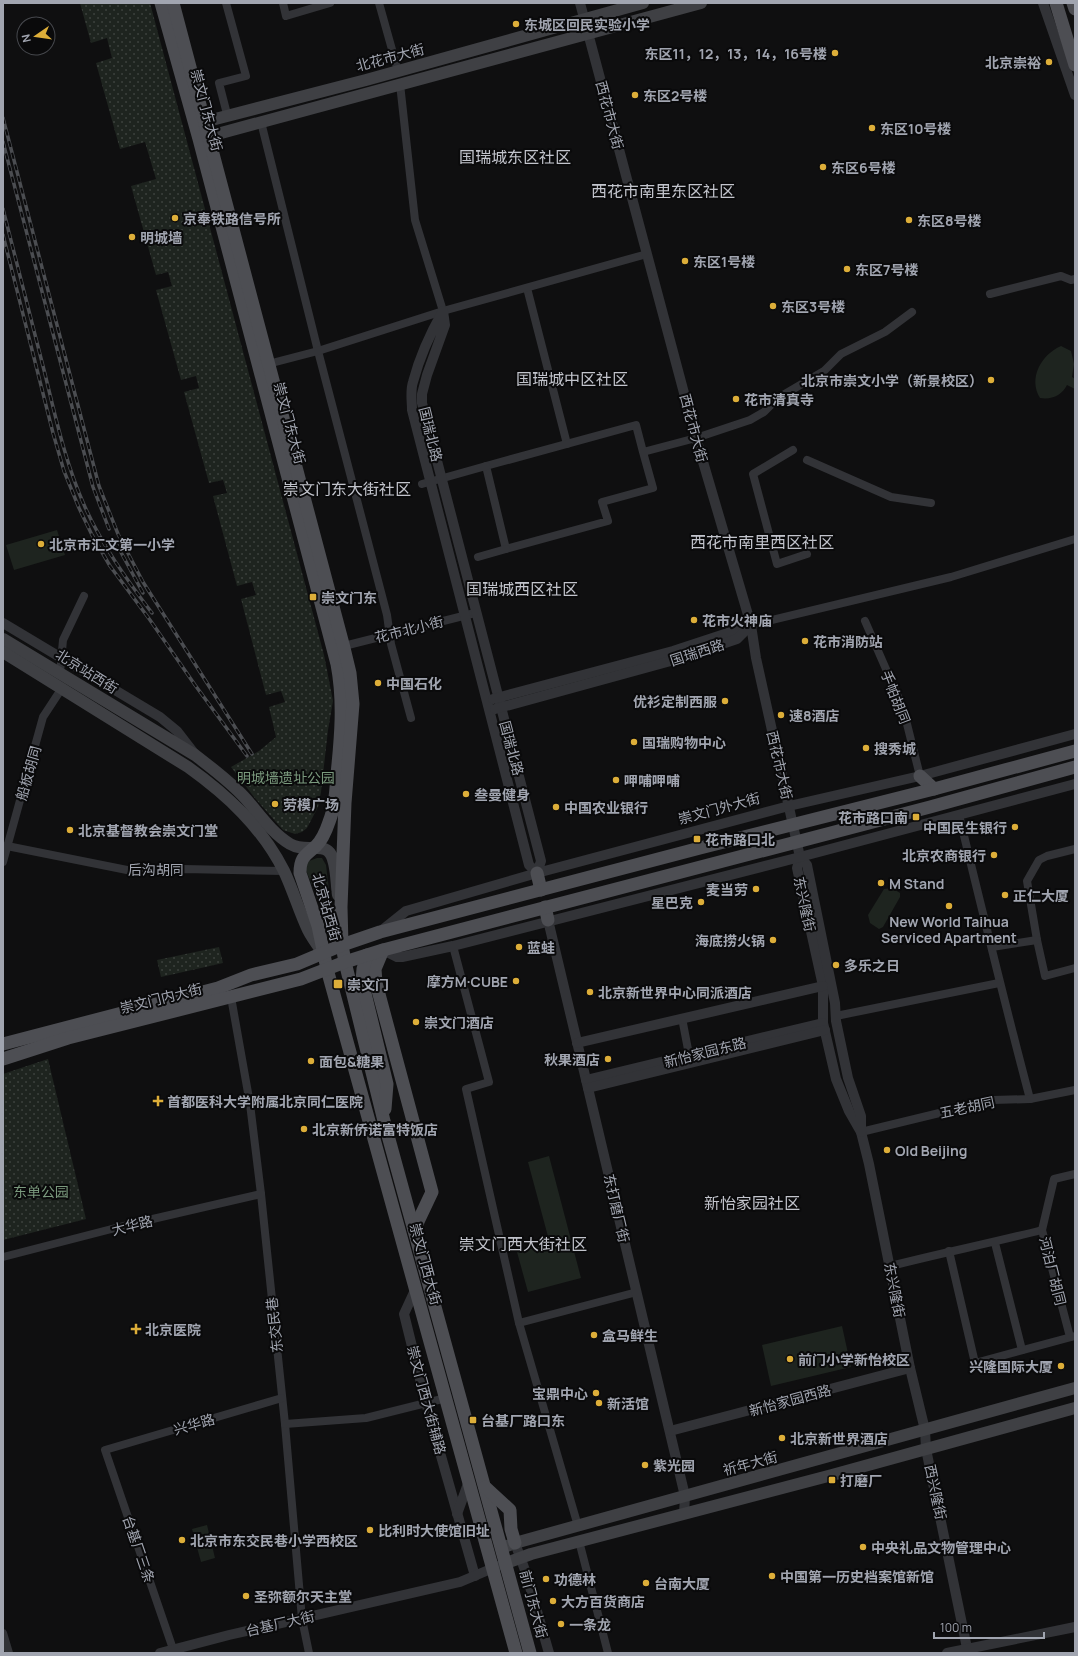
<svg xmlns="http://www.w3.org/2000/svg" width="1078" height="1656" font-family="Manrope,'Noto Sans SC',sans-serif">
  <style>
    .grass { fill: #1e241f }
    .park { fill: url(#park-dots) }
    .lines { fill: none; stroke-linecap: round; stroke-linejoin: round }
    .minor { stroke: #323337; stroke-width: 8 }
    .tertiary { stroke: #323337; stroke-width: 10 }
    .secondary { stroke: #3f4044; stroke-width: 12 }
    .primary { stroke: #4d4e53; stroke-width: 13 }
    .rail-casing { stroke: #4b4d51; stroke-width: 3.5 }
    .rail { stroke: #0a0a0b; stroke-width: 2; stroke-dasharray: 6; stroke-linecap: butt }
    .poi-dot { fill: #ddae39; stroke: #0a0a0b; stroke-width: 1.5 }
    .labels { text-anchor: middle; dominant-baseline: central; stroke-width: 4; stroke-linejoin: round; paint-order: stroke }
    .poi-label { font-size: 14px; font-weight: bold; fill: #a1a5b0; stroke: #0a0a0b; text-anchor: start }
    .street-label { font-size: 14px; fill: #a1a5b0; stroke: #0a0a0b }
    .park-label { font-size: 14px; fill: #7a997d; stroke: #0a0a0b }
    .quarter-label { font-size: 16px; fill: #c2c4cc; stroke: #0a0a0b }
  </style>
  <defs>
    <pattern id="park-dots" width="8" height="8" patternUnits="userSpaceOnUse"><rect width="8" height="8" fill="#1e241f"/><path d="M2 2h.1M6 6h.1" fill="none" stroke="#3c413d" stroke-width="1.8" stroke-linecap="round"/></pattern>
  </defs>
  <rect width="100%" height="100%" fill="#0f0f10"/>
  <g class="grass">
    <path d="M1061,346L1071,351L1074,364L1072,377L1075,379V389L1067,385C1062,395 1052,400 1040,398C1028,378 1041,355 1061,346Z"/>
    <polygon points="57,530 65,555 14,570 6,545"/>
    <polygon points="317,858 322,858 326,865 331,906 329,909 322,911 306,870 306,864 309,861"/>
    <polygon points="892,888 900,893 900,897 883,927 879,929 870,923 868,915 884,889"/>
    <polygon points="549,1156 581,1278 528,1292 517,1252 550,1244 528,1162"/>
    <polygon points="842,1326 851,1367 771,1386 762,1345"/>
    <polygon points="207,1525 215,1558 201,1562 192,1529"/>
  </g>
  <g class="park">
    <polygon points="80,3 150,3 324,655 333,701 328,730 321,792 318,807 307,828 302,832 295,834 283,830 254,797 231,767 259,751 276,737 269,707 285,702 281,691 266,695 241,599 256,595 252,582 237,586 213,496 227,493 223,480 209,483 184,392 199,388 196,376 181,380 156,290 172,286 168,272 156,275 131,186 156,179 145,142 120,149 96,63 112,58 107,38 91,43"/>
    <polygon points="219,947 223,963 161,977 157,960"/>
    <polygon points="48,1059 86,1219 3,1240 3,1074"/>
  </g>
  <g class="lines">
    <g class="minor">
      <polyline points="226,3 246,76 219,83 227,114"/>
      <polyline points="283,3 286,16 330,3"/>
      <polyline points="379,3 398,71"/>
      <polyline points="400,84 415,220 443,311"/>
      <polyline points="261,122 318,351 387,615 391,644 411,718"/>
      <polyline points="527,288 567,444"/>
      <polyline points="990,294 1061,276 1071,280 1075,279"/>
      <polyline points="268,364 318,351 443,311 647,254"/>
      <polyline points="793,450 753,474 777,564 807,554"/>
      <polyline points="643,452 636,425 486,466 506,549 608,521 602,502 653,488 643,452 696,438 750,420 764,412 778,398 824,371 841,354 885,332 912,312"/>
      <polyline points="807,460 891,497 931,503"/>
      <polyline points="422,484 486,466"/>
      <polyline points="478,557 506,549"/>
      <polyline points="865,621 903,708 920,776"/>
      <polyline points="751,625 951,577 1075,539"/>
      <polyline points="344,646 475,613"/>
      <polyline points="60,673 63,640 84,596"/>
      <path d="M959,815C982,910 1005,1005 1030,1099"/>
      <polyline points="3,847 7,846 132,871 184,869 284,871"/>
      <polyline points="1075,849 1047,856 1039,860 1027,881 1037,940 1045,976 1075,968"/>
      <polyline points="3,862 43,717 62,688"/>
      <polyline points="453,946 489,1082 466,1089 519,1323 578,1526"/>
      <polyline points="992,947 1037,940"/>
      <polyline points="231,997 250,1104 261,1194 285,1424 302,1619 309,1653"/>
      <polyline points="836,1016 999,983"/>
      <polyline points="682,1018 690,1060"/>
      <polyline points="861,1132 993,1100 1030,1099 1075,1090"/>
      <polyline points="995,1243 1022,1350"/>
      <polyline points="949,1251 975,1363 1075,1336"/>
      <polyline points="3,1257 131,1224 261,1194"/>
      <path d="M891,1266C941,1253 992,1243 1042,1230"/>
      <polyline points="519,1323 637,1292"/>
      <polyline points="1070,1337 1042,1230 1054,1179 1075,1174"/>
      <polyline points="285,1424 366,1418 446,1398"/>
      <polyline points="579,1541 608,1653"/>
      <polyline points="3,1633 9,1653"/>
      <polyline points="173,1649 105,1450 282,1398"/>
    </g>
    <g class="tertiary">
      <polyline points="580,3 696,438 751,625 756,658 800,857 797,868 823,986 823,1023 836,1079 849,1111 861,1132 869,1164 910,1368 925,1430 926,1449 968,1653"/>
      <polyline points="1043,3 1075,95"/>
      <path d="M443,311L445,325L427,375L422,394V403L541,861L537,873L529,865L412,410C412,401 410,391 413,382C419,359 431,332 443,311Z"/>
      <polyline points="3,623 160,717 177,731 194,753"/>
      <polyline points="493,699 673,651 749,626"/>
      <polyline points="495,709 678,659 737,639 751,625"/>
      <polyline points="800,857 807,865 835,1003 836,1021 848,1078 861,1116 861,1132"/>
      <polyline points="548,920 685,1496 684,1514"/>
      <polyline points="381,931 406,911 537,873 789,806 920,776 1075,734"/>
      <polyline points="383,950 397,957 402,957 453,946 800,857 1075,784"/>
      <polyline points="577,1043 823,986"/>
      <polyline points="586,1080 823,1023"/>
      <polyline points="588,1088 825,1030"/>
      <polyline points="416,1288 404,1314 426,1403 475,1576"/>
      <polyline points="670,1431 910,1368"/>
      <polyline points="457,1514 469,1481"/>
      <polyline points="515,1543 526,1573 549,1653"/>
      <polyline points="160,1653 229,1635 460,1582 498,1566"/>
      <polyline points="947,1653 1075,1627"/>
    </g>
    <g class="secondary">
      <polyline points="196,124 366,80 643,3"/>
      <polyline points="199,139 701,3"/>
      <path d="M3,639L195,755C213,769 231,782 246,799C260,815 272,833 290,844C303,852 320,844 328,851C337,858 336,884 338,895"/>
      <path d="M3,652L188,767C227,795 262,827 284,871C293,890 299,911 308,930C312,938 318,946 323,953"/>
      <polyline points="502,1548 515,1543 1075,1388"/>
      <polyline points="506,1563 531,1554 832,1475 1075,1408"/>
    </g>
    <g class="primary">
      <path d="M161,3L199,139L337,664C344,701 341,736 337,774C336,790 335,807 329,822C326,831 322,840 316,846C305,856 300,857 300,873L318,926L327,969L516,1653"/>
      <polyline points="173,3 344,648 350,673 353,704 345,803 341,907 342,945 345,962 384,1121 530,1653"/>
      <polyline points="1056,3 1075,65"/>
      <polyline points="1073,3 1075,9"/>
      <polyline points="920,776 934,789"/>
      <polyline points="537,873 541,890"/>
      <polyline points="545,907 548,920"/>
      <polyline points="383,950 375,969 376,983 432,1192 414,1230"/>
      <polyline points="367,955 363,969 362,981 387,1084 385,1109"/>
      <polyline points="3,1044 218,988 251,975 297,964 342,945 380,932 700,848 934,789 1075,751"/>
      <polyline points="3,1059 68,1038 301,979 345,962 383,950 930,807 1075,767"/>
      <polyline points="485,1487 510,1510 511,1529 515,1543"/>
    </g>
    <defs>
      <g id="rail">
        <polyline points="3,118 99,486 118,534 143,582 252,754"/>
        <polyline points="3,142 93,487 109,529"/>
        <path d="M3,209C17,264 31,319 45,374C56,419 66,465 85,507C102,545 127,580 152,613"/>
        <polyline points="3,235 53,433 64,471 79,508 92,535 110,566 150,620 195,685 247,756"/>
        <polyline points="117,545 143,593"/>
      </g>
    </defs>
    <use href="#rail" class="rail-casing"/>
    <use href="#rail" class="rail"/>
  </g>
  <g class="poi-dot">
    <circle cx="516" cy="24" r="4"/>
    <circle cx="835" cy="53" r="4"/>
    <circle cx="1049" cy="62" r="4"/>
    <circle cx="635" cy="95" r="4"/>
    <circle cx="872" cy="128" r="4"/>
    <circle cx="823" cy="167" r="4"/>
    <circle cx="175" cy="218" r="4"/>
    <circle cx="909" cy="220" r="4"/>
    <circle cx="132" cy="237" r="4"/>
    <circle cx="685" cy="261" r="4"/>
    <circle cx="847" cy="269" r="4"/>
    <circle cx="773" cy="306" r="4"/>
    <circle cx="991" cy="380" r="4"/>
    <circle cx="736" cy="399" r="4"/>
    <circle cx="41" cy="544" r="4"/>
    <rect x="309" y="593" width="8" height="8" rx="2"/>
    <circle cx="694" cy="620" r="4"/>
    <circle cx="805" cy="641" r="4"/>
    <circle cx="378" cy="683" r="4"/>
    <circle cx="725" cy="701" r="4"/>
    <circle cx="781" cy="715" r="4"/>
    <circle cx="634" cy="742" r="4"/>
    <circle cx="866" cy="748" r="4"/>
    <circle cx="616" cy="780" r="4"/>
    <circle cx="466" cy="794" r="4"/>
    <circle cx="275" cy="804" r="4"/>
    <circle cx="556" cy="807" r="4"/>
    <rect x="912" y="813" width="8" height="8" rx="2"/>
    <circle cx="1015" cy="827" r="4"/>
    <circle cx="70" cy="830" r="4"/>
    <rect x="693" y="835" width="8" height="8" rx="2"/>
    <circle cx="994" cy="855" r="4"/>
    <circle cx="881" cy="883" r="4"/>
    <circle cx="756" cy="889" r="4"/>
    <circle cx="1005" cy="895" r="4"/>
    <circle cx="701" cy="902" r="4"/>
    <circle cx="949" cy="906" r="4"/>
    <circle cx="773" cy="940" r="4"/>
    <circle cx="519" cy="947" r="4"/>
    <circle cx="836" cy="965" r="4"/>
    <circle cx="516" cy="981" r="4"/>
    <rect x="333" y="979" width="10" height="10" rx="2"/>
    <circle cx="590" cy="992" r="4"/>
    <circle cx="416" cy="1022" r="4"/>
    <circle cx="608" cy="1059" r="4"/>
    <circle cx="311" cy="1061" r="4"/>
    <path d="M156 1095h4v4h4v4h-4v4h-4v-4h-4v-4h4z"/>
    <circle cx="304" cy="1129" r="4"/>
    <circle cx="887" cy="1150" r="4"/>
    <path d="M134 1323h4v4h4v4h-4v4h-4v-4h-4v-4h4z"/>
    <circle cx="594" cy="1335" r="4"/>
    <circle cx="790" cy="1359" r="4"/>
    <circle cx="1061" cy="1366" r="4"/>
    <circle cx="596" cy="1393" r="4"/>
    <circle cx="599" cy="1403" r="4"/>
    <rect x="469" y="1416" width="8" height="8" rx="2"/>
    <circle cx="782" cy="1438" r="4"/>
    <circle cx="645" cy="1465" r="4"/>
    <rect x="828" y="1476" width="8" height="8" rx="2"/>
    <circle cx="370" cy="1530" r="4"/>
    <circle cx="182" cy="1540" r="4"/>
    <circle cx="863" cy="1547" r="4"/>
    <circle cx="772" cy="1576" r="4"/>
    <circle cx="546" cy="1579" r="4"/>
    <circle cx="646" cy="1583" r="4"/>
    <circle cx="246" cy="1596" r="4"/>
    <circle cx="553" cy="1601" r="4"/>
    <circle cx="561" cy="1624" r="4"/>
  </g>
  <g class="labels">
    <g class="poi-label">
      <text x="524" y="24">东城区回民实验小学</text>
      <text x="827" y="53" text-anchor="end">东区11，12，13，14，16号楼</text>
      <text x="1041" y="62" text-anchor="end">北京崇裕</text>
      <text x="643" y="95">东区2号楼</text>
      <text x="880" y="128">东区10号楼</text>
      <text x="831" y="167">东区6号楼</text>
      <text x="183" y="218">京奉铁路信号所</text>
      <text x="917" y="220">东区8号楼</text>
      <text x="140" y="237">明城墙</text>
      <text x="693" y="261">东区1号楼</text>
      <text x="855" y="269">东区7号楼</text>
      <text x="781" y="306">东区3号楼</text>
      <text x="983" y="380" text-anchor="end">北京市崇文小学（新景校区）</text>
      <text x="744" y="399">花市清真寺</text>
      <text x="49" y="544">北京市汇文第一小学</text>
      <text x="321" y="597">崇文门东</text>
      <text x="702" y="620">花市火神庙</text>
      <text x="813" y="641">花市消防站</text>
      <text x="386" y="683">中国石化</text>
      <text x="717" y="701" text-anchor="end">优衫定制西服</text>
      <text x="789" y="715">速8酒店</text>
      <text x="642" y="742">国瑞购物中心</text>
      <text x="874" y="748">搜秀城</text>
      <text x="624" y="780">呷哺呷哺</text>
      <text x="474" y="794">叁曼健身</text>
      <text x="283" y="804">劳模广场</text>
      <text x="564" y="807">中国农业银行</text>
      <text x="908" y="817" text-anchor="end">花市路口南</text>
      <text x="1007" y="827" text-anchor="end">中国民生银行</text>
      <text x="78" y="830">北京基督教会崇文门堂</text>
      <text x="705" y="839">花市路口北</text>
      <text x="986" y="855" text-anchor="end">北京农商银行</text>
      <text x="889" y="883">M Stand</text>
      <text x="748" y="889" text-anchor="end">麦当劳</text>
      <text x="1013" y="895">正仁大厦</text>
      <text x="693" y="902" text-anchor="end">星巴克</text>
      <text x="949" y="921" text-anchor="middle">New World Taihua<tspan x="949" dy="16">Serviced Apartment</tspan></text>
      <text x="765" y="940" text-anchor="end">海底捞火锅</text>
      <text x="527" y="947">蓝蛙</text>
      <text x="844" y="965">多乐之日</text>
      <text x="508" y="981" text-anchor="end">摩方M·CUBE</text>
      <text x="347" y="984">崇文门</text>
      <text x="598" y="992">北京新世界中心同派酒店</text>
      <text x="424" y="1022">崇文门酒店</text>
      <text x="600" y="1059" text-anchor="end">秋果酒店</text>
      <text x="319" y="1061">面包&amp;糖果</text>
      <text x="167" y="1101">首都医科大学附属北京同仁医院</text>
      <text x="312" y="1129">北京新侨诺富特饭店</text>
      <text x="895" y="1150">Old Beijing</text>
      <text x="145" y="1329">北京医院</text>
      <text x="602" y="1335">盒马鲜生</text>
      <text x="798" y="1359">前门小学新怡校区</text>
      <text x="1053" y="1366" text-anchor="end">兴隆国际大厦</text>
      <text x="588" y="1393" text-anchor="end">宝鼎中心</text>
      <text x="607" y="1403">新活馆</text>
      <text x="481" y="1420">台基厂路口东</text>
      <text x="790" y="1438">北京新世界酒店</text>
      <text x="653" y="1465">紫光园</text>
      <text x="840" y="1480">打磨厂</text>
      <text x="378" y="1530">比利时大使馆旧址</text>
      <text x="190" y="1540">北京市东交民巷小学西校区</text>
      <text x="871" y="1547">中央礼品文物管理中心</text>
      <text x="780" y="1576">中国第一历史档案馆新馆</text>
      <text x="554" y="1579">功德林</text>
      <text x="654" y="1583">台南大厦</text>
      <text x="254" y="1596">圣弥额尔天主堂</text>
      <text x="561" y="1601">大方百货商店</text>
      <text x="569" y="1624">一条龙</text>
    </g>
    <g class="street-label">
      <text transform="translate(390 57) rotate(-15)">北花市大街</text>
      <text transform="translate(207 110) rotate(75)">崇文门东大街</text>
      <text transform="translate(610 115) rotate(75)">西花市大街</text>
      <text transform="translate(290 423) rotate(75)">崇文门东大街</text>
      <text transform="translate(694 428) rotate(75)">西花市大街</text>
      <text transform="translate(431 434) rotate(76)">国瑞北路</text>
      <text transform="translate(409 629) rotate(-14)">花市北小街</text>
      <text transform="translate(697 652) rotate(-18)">国瑞西路</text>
      <text transform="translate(87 671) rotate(32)">北京站西街</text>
      <text transform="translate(896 697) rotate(69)">手帕胡同</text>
      <text transform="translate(512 748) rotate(75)">国瑞北路</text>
      <text transform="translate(780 765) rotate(77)">西花市大街</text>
      <text transform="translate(28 773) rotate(-74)">船板胡同</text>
      <text transform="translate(719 808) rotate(-15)">崇文门外大街</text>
      <text x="156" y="869">后沟胡同</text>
      <text transform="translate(805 904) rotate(78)">东兴隆街</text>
      <text transform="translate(327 907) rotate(74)">北京站西街</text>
      <text transform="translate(161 998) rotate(-14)">崇文门内大街</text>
      <text transform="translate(705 1052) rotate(-14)">新怡家园东路</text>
      <text transform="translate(967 1107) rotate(-12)">五老胡同</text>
      <text transform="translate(617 1208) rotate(77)">东打磨厂街</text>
      <text transform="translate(132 1225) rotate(-14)">大华路</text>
      <text transform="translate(426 1264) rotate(75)">崇文门西大街</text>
      <text transform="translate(1053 1271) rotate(76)">河泊厂胡同</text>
      <text transform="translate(895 1290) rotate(79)">东兴隆街</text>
      <text transform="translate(274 1325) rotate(-96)">东交民巷</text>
      <text transform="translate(427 1400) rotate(75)">崇文门西大街辅路</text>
      <text transform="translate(790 1400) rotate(-15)">新怡家园西路</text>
      <text transform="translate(194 1424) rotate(-16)">兴华路</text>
      <text transform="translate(750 1463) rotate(-15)">祈年大街</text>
      <text transform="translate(936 1492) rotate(78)">西兴隆街</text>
      <text transform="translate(139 1549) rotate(71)">台基厂三条</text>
      <text transform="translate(534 1604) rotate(75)">前门东大街</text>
      <text transform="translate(280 1623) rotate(-13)">台基厂大街</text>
    </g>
    <g class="park-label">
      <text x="286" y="777">明城墙遗址公园</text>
      <text x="41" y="1191">东单公园</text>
    </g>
    <g class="quarter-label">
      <text x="515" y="157">国瑞城东区社区</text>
      <text x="663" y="191">西花市南里东区社区</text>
      <text x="572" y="379">国瑞城中区社区</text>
      <text x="347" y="489">崇文门东大街社区</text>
      <text x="762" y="542">西花市南里西区社区</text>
      <text x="522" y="589">国瑞城西区社区</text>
      <text x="752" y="1203">新怡家园社区</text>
      <text x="523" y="1244">崇文门西大街社区</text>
    </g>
  </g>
  <rect width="1078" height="1656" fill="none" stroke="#a1a5b0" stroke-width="8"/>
  <g transform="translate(36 36) rotate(257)"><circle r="19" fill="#0a0a0b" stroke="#46484d"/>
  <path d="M0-3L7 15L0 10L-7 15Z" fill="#ddae39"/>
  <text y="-6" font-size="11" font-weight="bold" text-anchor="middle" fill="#a1a5b0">N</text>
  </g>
  <path d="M934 1632v6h110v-6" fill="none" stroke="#a1a5b0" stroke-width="2"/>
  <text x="940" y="1632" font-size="12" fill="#a1a5b0" stroke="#0a0a0b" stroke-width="3" paint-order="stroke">100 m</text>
</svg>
